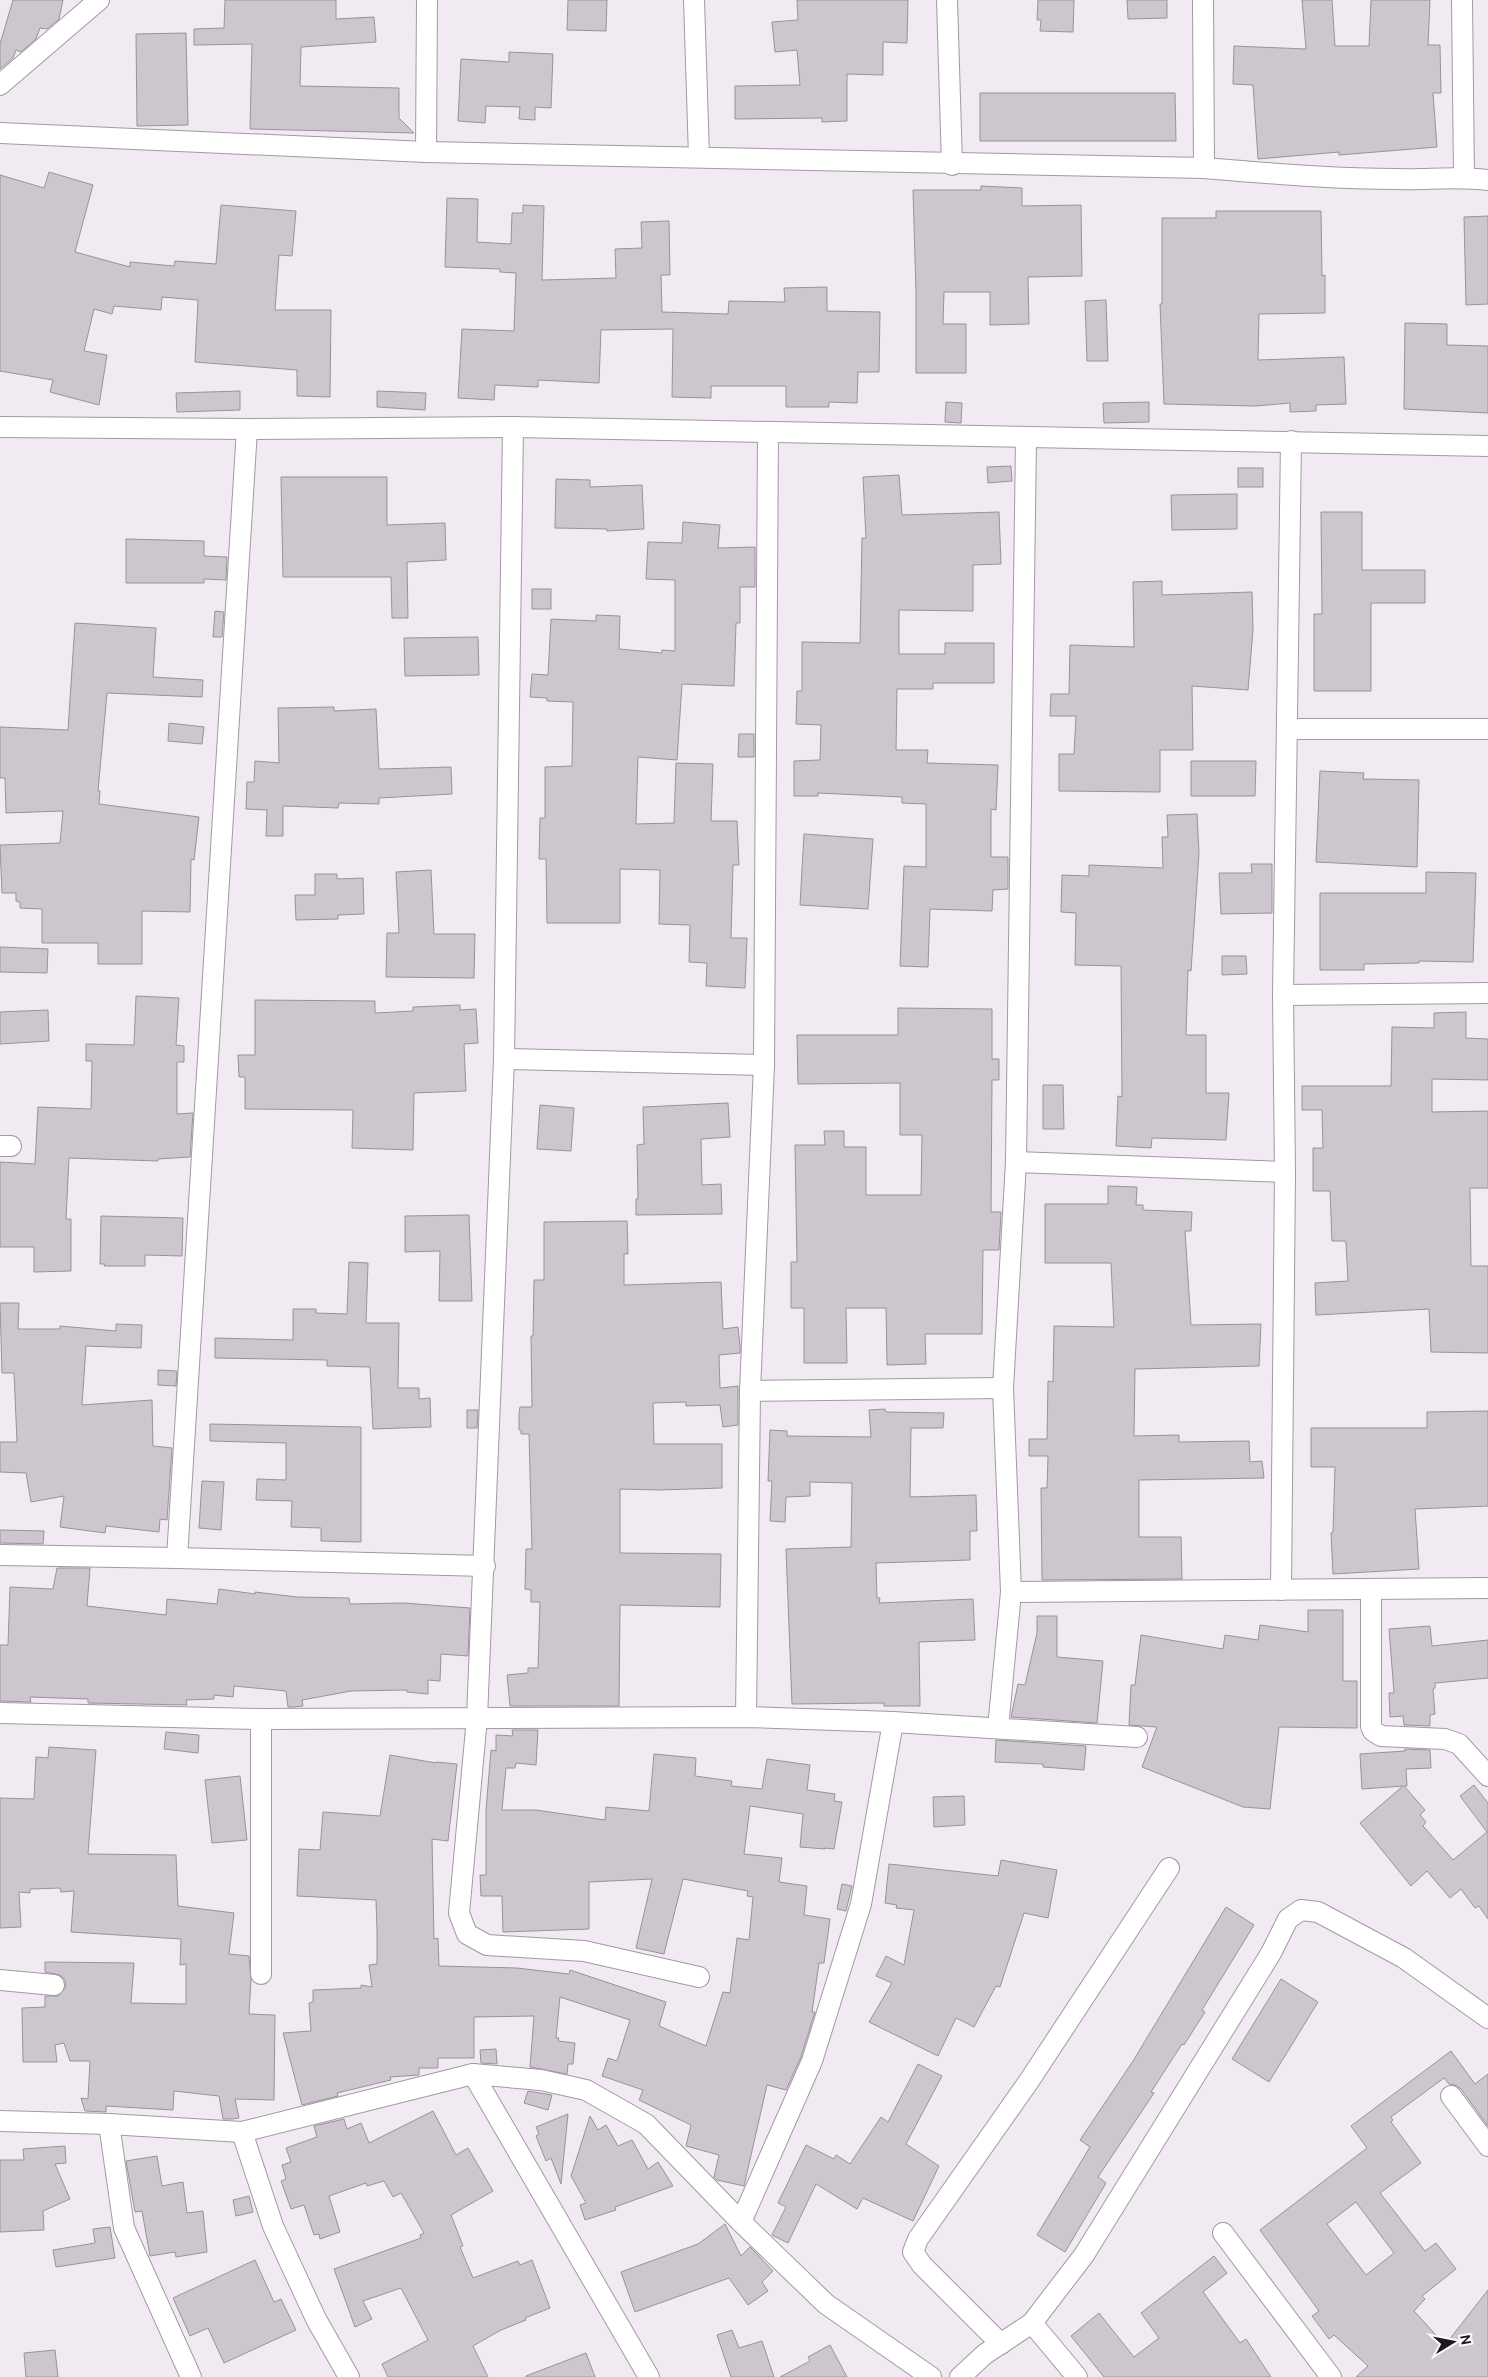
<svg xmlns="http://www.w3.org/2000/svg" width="1488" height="2377" font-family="Cabin,sans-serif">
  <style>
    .building { fill: #cec6cf; stroke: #99929a; fill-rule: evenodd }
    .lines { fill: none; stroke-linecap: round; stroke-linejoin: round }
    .minor-casing { stroke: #a19aa2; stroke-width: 22 }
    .minor { stroke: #fff; stroke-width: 20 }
  </style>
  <rect width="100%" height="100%" fill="#f2eaf3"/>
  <g class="building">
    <polygon points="13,0 63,0 59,19 47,29 40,28 36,39 21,52 16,50 13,58 0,69 0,44"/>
    <polygon points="225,0 336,0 336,19 374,17 376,42 301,47 300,86 399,88 399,118 414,133 250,129 252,44 194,45 194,29 224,28"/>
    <polygon points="568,0 607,0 606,31 567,30"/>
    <polygon points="797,0 908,0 907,43 883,42 883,75 847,74 847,121 822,122 822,118 735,119 735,86 800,85 797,50 775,52 772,22 798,20"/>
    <polygon points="1038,0 1074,0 1073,32 1040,31 1041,20 1037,20"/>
    <polygon points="1127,0 1167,0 1167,18 1128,19"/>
    <polygon points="1302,0 1332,0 1335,46 1369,46 1371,0 1430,0 1428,45 1440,45 1441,93 1433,93 1437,147 1339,155 1339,152 1258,159 1253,85 1233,84 1234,46 1306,49"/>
    <polygon points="186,33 188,125 137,126 136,34"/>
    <polygon points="509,52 553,54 551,108 535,107 535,120 519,119 520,107 486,106 485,123 458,121 461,59 509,62"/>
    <polygon points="980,93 1175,93 1176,141 980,141"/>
    <polygon points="49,172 93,185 75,252 130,267 130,262 174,266 175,261 216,264 221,205 296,211 292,256 279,255 275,310 331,310 330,397 297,396 297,370 195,362 198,300 162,297 161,310 114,306 112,314 94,309 84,351 107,355 99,405 50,392 53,380 0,371 0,175 44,188"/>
    <polygon points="981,186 1022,188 1022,206 1081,205 1082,276 1028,277 1029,324 990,325 990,292 944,292 943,324 966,324 966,373 916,373 916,292 913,190 981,190"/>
    <polygon points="447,198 478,199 477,242 511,244 512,213 523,213 523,205 544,206 542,280 616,278 615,249 642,248 641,222 669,221 670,275 661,275 662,312 728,314 729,301 785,302 784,288 827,287 827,311 880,312 879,372 858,372 857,403 829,402 829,407 786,407 786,386 711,386 711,398 672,397 673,329 601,330 599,383 538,380 538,387 495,385 494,400 458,398 462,329 514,331 516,273 500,272 500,269 445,267"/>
    <polygon points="1216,211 1321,211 1322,276 1325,275 1325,313 1259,314 1258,360 1344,357 1346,404 1316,405 1316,411 1290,412 1290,403 1256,406 1164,404 1160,304 1162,304 1162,218 1216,218"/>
    <polygon points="1488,216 1488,304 1466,305 1464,217"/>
    <polygon points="1106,300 1108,361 1087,361 1085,301"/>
    <polygon points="1405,323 1447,324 1447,345 1488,346 1488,413 1404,409"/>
    <polygon points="240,391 240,410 177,412 176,393"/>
    <polygon points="377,391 426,393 425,410 377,407"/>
    <polygon points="946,402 962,403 961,423 945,422"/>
    <polygon points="1149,402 1149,422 1104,423 1103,403"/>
    <polygon points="1011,466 1012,481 988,483 987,467"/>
    <rect x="1238" y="468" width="25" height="19"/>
    <polygon points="899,475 902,515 999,512 1001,564 973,565 973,611 899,610 899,654 945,654 945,643 994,643 994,683 933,683 933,689 897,689 896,750 928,750 927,763 998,765 996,810 991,809 991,857 1008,857 1008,889 993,890 992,911 930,909 928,967 900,966 904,866 926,867 926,804 902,803 902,797 818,793 818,796 794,796 794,761 820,760 821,725 796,724 797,691 802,691 802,642 860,643 862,538 866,538 863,477"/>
    <polygon points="281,477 387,477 387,525 445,523 446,560 407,562 408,618 392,618 391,577 283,577"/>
    <polygon points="556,479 590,480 590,487 642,485 644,529 607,531 607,529 555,528"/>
    <polygon points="1237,494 1237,529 1172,530 1171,495"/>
    <polygon points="1321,512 1362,512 1362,570 1425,570 1425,603 1371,603 1371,691 1314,691 1314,614 1322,614"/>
    <polygon points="683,522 720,525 718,548 755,547 755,587 740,587 740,623 736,623 734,686 682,684 677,760 638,757 636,824 674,823 676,763 713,764 711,821 737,821 739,865 733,865 731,938 747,938 745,988 706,986 707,963 689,962 690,925 659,924 660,870 620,869 620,923 547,923 546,859 539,859 540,818 545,818 545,767 572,766 573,702 547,701 547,698 530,697 532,674 548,675 551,619 596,621 596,615 620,616 619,649 662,653 662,650 675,651 675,580 646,579 648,542 682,543"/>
    <polygon points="126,539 204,541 204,556 227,557 226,580 204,579 204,583 126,583"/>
    <polygon points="1162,581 1162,595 1252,592 1253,630 1248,690 1192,686 1193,750 1160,750 1160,792 1059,791 1059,754 1074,754 1076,716 1050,716 1051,694 1069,694 1070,645 1134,647 1133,582"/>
    <rect x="532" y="589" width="19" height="20"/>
    <polygon points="215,611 224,612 222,637 213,637"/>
    <polygon points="75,623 156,628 153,677 203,680 202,697 107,693 98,791 100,791 99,804 199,817 194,860 191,859 190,912 142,911 142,964 98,964 98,943 42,943 42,909 20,908 20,902 16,901 16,893 2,893 0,845 60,843 63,811 6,813 5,778 0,778 0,727 68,730"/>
    <polygon points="478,637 479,675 405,676 404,638"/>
    <polygon points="334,707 334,711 376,709 379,769 451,767 452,794 379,798 379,804 339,803 338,808 283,806 283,836 266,836 267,810 246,809 247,782 254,782 255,761 279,763 278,708"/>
    <polygon points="169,723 204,727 202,744 168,741"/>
    <polygon points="739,734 754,734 754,757 738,757"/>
    <polygon points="1191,761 1256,761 1255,796 1191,796"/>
    <polygon points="1320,771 1364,773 1363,779 1419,780 1417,867 1316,862"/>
    <polygon points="1197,814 1199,853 1191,971 1188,970 1186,1035 1206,1035 1206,1093 1229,1093 1226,1140 1152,1138 1151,1148 1116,1146 1118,1096 1122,1097 1121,966 1075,965 1076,913 1061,912 1062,875 1089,876 1089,865 1163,868 1162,837 1168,837 1167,815"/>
    <polygon points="804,834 873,839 868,909 800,905"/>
    <polygon points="1251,864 1272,864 1272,913 1221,914 1219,873 1252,873"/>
    <polygon points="431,870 434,934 475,934 474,978 386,977 387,933 399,933 396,872"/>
    <polygon points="1426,872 1476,873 1473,962 1419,961 1419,963 1364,964 1364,970 1320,970 1320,893 1426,893"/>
    <polygon points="315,874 337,874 337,879 363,878 364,914 338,915 338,919 296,920 295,895 315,895"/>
    <polygon points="0,947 48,949 47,973 0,972"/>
    <polygon points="1222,956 1246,956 1247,974 1222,975"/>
    <polygon points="136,996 179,998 176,1045 184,1046 184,1062 177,1062 177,1114 193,1113 190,1157 158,1159 158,1161 69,1158 66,1219 71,1219 71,1271 34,1272 34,1247 0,1247 0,1162 35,1164 38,1107 91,1109 92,1061 86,1061 86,1044 134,1045"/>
    <polygon points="255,1000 375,1001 375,1013 413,1011 413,1007 460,1005 460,1010 476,1009 478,1043 464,1044 466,1091 414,1093 413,1150 352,1148 353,1110 245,1109 245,1077 239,1077 238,1055 255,1055"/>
    <polygon points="898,1008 992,1009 992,1059 999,1059 999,1080 992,1080 991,1212 1001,1212 999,1250 983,1250 982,1334 925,1334 926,1364 887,1365 886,1308 846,1308 847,1363 804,1363 804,1308 791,1308 791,1262 797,1262 795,1145 825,1145 824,1131 844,1131 844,1147 866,1147 866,1195 921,1195 922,1135 900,1135 900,1083 798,1084 797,1035 898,1035"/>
    <polygon points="48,1010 49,1041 0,1044 0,1012"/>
    <polygon points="1466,1012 1466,1038 1488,1039 1488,1080 1432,1079 1432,1112 1488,1111 1488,1188 1470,1188 1471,1266 1488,1266 1488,1353 1431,1352 1429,1309 1316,1315 1315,1283 1348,1281 1346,1243 1345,1241 1332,1241 1330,1191 1313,1191 1313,1148 1323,1148 1322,1110 1302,1110 1302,1086 1391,1086 1392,1027 1434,1028 1434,1013"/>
    <polygon points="1043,1085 1063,1085 1064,1129 1043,1129"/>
    <polygon points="728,1103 730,1137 701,1139 702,1185 721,1184 722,1214 636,1215 636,1199 638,1199 637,1145 644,1144 643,1107"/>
    <polygon points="540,1105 574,1108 571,1151 537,1149"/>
    <polygon points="1108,1186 1137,1187 1136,1205 1143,1205 1143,1210 1192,1212 1191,1231 1185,1231 1191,1325 1261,1324 1259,1366 1135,1369 1134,1436 1179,1435 1179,1442 1249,1441 1250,1462 1262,1461 1264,1478 1139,1480 1139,1537 1181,1537 1182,1579 1042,1580 1041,1488 1047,1488 1048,1456 1029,1456 1029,1439 1047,1439 1048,1381 1053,1382 1054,1326 1114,1327 1111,1263 1045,1263 1045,1204 1108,1204"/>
    <polygon points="469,1215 472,1301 439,1301 440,1251 405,1252 405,1216"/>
    <polygon points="101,1216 183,1218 182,1256 145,1255 145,1266 104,1266 105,1264 100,1264"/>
    <polygon points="627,1221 628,1254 624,1254 624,1285 721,1282 723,1329 738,1327 740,1346 740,1353 719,1355 720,1388 738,1386 738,1425 723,1427 720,1405 686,1406 686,1402 653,1403 654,1444 722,1444 722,1488 659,1490 620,1489 620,1553 721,1554 720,1607 620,1605 619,1706 510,1706 507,1675 528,1673 528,1668 538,1668 540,1602 531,1602 531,1590 525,1589 526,1549 532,1549 529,1434 521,1434 521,1430 519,1430 519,1413 520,1407 532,1407 531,1336 533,1336 534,1280 544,1280 544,1222"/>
    <polygon points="349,1262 368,1263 366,1323 399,1323 398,1388 419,1388 419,1399 430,1398 431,1427 373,1429 370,1367 327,1366 327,1360 215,1358 215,1338 293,1340 293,1309 316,1309 316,1313 347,1314"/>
    <polygon points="0,1303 19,1303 18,1329 60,1329 60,1326 116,1331 116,1324 142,1325 141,1348 86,1346 82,1405 152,1400 153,1446 172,1448 167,1520 160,1519 159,1532 106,1526 105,1533 60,1527 64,1496 31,1502 26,1473 0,1472 0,1442 17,1442 14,1373 2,1373"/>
    <polygon points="158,1370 177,1371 176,1386 158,1385"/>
    <polygon points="885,1409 886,1412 944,1413 943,1428 911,1428 910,1497 976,1495 977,1531 970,1531 970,1560 876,1563 877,1598 880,1598 879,1603 973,1599 975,1640 919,1642 920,1706 884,1706 884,1703 792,1704 786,1549 851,1547 852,1483 810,1482 810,1496 786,1497 785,1522 770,1521 772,1481 768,1481 770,1430 787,1431 787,1436 871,1437 869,1410"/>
    <polygon points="467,1410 478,1410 477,1428 467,1428"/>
    <polygon points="1488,1411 1488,1506 1415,1509 1419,1569 1333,1574 1331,1533 1333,1532 1335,1467 1311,1467 1311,1428 1427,1428 1427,1412"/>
    <polygon points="210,1424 361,1427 361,1542 321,1541 321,1528 291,1527 292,1501 256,1500 257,1479 286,1480 286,1443 210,1441"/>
    <polygon points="202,1481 224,1482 221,1530 199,1528"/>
    <polygon points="0,1530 44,1531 43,1544 0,1543"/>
    <polygon points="57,1568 90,1568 87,1606 166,1615 167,1599 217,1604 219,1589 255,1594 255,1592 297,1597 349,1598 350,1604 404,1603 470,1608 468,1656 441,1654 440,1681 428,1680 428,1694 407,1692 407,1690 351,1691 302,1700 303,1706 293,1707 288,1707 286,1691 234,1686 233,1697 214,1695 214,1699 186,1700 187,1705 88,1703 88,1699 30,1697 31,1702 0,1701 0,1645 8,1645 10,1587 53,1589"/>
    <polygon points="1308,1610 1343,1610 1343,1681 1357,1681 1357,1728 1279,1727 1270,1809 1243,1807 1142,1767 1157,1727 1129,1725 1131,1685 1135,1685 1141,1635 1223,1649 1225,1635 1258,1640 1260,1625 1308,1632"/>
    <polygon points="1037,1616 1057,1616 1057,1657 1103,1661 1097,1723 1011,1717 1018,1684 1025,1685 1037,1633"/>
    <polygon points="1430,1626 1432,1646 1488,1640 1488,1678 1435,1683 1435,1688 1433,1689 1435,1714 1430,1715 1430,1726 1404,1725 1403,1716 1390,1717 1389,1693 1394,1693 1389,1629"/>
    <polygon points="512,1730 538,1730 536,1765 516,1763 515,1768 506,1768 502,1810 536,1810 605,1820 606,1807 649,1811 654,1754 696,1758 695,1776 732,1781 731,1786 762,1789 767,1759 810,1765 807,1790 835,1794 834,1801 842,1802 834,1849 825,1848 825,1849 800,1847 803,1814 750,1806 744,1854 782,1858 779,1882 807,1886 804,1915 830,1919 824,1963 819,1963 812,2012 815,2012 801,2057 786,2090 767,2085 744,2186 717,2180 714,2177 719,2155 686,2146 691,2125 639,2100 643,2090 602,2076 608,2058 617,2061 630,2020 560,1997 556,2038 559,2038 558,2041 575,2043 573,2064 568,2064 567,2074 530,2067 534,2016 474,2017 474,2058 438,2058 438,2068 419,2068 419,2075 390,2077 391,2080 337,2093 338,2096 302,2105 283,2033 311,2031 309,2003 313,2002 313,1990 361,1988 361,1985 372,1987 369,1965 377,1964 377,1930 376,1900 297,1896 299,1849 320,1850 323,1812 380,1816 390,1755 436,1763 436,1762 457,1764 448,1841 432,1839 434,1939 438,1938 439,1966 517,1968 569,1974 570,1970 666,2002 659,2026 706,2046 723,1992 730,1993 737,1938 749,1940 753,1897 747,1896 748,1891 683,1879 664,1954 636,1948 652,1879 589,1882 589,1929 503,1932 502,1896 481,1896 480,1875 486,1875 486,1810 491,1750 496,1751 496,1735 513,1736"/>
    <polygon points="166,1732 199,1735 198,1753 164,1749"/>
    <polygon points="996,1740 1086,1746 1084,1770 1043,1767 1043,1764 995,1762"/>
    <polygon points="49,1747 96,1750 88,1854 176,1855 178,1906 234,1913 229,1954 249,1956 251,1980 249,2014 275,2015 274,2100 235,2099 239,2118 232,2119 223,2119 219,2096 174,2091 173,2110 106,2106 106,2112 85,2111 81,2098 88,2099 90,2061 70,2061 64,2043 55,2045 57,2062 23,2062 22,2008 45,2007 45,1996 58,1996 66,1987 65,1980 60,1975 45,1972 45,1962 134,1963 131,2003 186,2004 186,1964 180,1965 181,1939 71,1932 74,1891 61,1892 60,1888 30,1889 30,1893 19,1892 21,1927 0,1928 0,1798 34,1799 36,1757 48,1758"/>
    <polygon points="1405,1749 1430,1750 1431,1768 1406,1769 1407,1786 1404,1786 1425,1810 1420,1815 1426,1822 1423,1826 1453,1860 1487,1832 1460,1796 1474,1785 1488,1803 1488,1919 1479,1906 1475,1908 1461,1889 1450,1898 1427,1871 1411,1886 1360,1823 1403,1786 1362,1789 1360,1754 1405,1751"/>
    <polygon points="240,1776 247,1840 212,1843 205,1780"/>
    <polygon points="964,1796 965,1825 934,1827 933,1797"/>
    <polygon points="1001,1860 1057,1870 1048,1918 1024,1913 1000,1987 996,1986 974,2027 956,2018 938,2056 869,2022 892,1983 876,1976 886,1956 904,1965 914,1910 896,1908 897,1905 885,1903 889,1864 998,1876"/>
    <polygon points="842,1884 852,1886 846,1911 837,1909"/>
    <polygon points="1226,1907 1254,1925 1202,2010 1205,2012 1184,2045 1182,2044 1151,2092 1154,2093 1098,2177 1106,2183 1065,2252 1037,2235 1090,2147 1080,2140 1133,2061"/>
    <polygon points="1281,1979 1318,2002 1269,2082 1232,2059"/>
    <polygon points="496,2049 497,2064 481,2063 480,2050"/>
    <path d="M1451,2051L1475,2084L1488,2074V2126L1461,2089L1455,2085L1449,2084L1444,2078L1391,2117L1393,2120L1391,2122L1421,2163L1380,2193L1425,2251L1436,2243L1456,2269L1422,2296L1425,2299L1414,2311L1445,2345L1488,2290V2377H1356L1368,2366L1334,2335L1329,2339L1312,2316L1319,2311L1260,2230L1367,2148L1351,2126ZM1356,2202L1394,2253L1366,2275L1327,2224Z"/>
    <polygon points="918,2064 942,2076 906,2144 939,2166 913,2221 863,2198 857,2209 816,2184 788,2243 772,2235 786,2207 778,2203 806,2145 834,2159 836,2155 850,2164 881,2117 888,2122"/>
    <polygon points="528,2091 552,2095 548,2110 524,2103"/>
    <polygon points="433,2111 456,2155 468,2148 493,2191 451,2215 463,2246 460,2247 473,2278 518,2261 520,2265 532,2260 550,2308 525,2318 526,2320 501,2330 473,2346 488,2377 388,2377 382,2364 428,2340 401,2288 363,2301 372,2319 355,2327 334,2269 421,2238 420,2235 424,2233 401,2193 393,2197 384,2181 367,2186 366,2183 329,2196 340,2232 320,2239 319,2234 314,2235 304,2205 291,2209 281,2181 286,2179 282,2165 291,2162 286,2148 317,2137 314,2126 344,2119 347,2129 361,2123 369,2143"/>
    <polygon points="568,2114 561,2184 551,2158 546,2161 536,2136 539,2134 536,2127"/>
    <polygon points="590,2116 598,2130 606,2125 618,2146 632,2140 648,2169 658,2162 673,2186 615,2207 616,2210 585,2220 580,2205 586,2203 571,2176"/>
    <polygon points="65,2146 66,2163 55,2164 70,2199 43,2211 44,2230 0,2232 0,2160 24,2160 23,2149"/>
    <polygon points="157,2156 162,2186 183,2182 187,2213 203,2211 207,2252 176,2257 175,2252 150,2256 142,2211 135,2212 126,2161"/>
    <polygon points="249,2196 253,2212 236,2216 233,2200"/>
    <polygon points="725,2224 741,2256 750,2247 773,2271 762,2282 768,2291 748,2305 729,2278 635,2312 621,2272 698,2244"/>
    <polygon points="110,2227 115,2258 56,2267 53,2250 95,2243 93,2229"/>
    <polygon points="1214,2256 1227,2273 1203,2292 1240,2343 1246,2339 1271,2377 1104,2377 1071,2336 1099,2313 1134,2357 1159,2338 1141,2313"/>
    <polygon points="255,2260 274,2302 281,2299 296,2330 224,2363 208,2328 190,2336 173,2298"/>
    <polygon points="732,2330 739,2348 762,2341 774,2377 731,2377 717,2335"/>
    <polygon points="830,2345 847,2377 780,2377 810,2361 808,2357"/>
    <polygon points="55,2350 58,2377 26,2377 24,2353"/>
    <polygon points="586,2353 595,2377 526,2377 526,2376"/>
  </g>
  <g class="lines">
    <defs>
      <g id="minor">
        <polyline points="694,0 699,157"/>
        <polyline points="947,0 952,165"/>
        <polyline points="1203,0 1204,168"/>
        <polyline points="1462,0 1464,177"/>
        <polyline points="0,85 99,0"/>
        <path d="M0,133L426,152L1204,168C1268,173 1332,179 1396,179C1427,180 1457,176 1488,180"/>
        <polyline points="426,152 427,0"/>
        <polyline points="0,427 247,429 513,427 1488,446"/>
        <polyline points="513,427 504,1059 477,1718 459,1913 467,1934 487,1945 584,1951 699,1977"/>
        <polyline points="1287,729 1488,729"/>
        <polyline points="1283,995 1488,993"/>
        <polyline points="504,1059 764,1065"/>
        <polyline points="0,1146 11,1146"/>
        <polyline points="1016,1162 1285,1172"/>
        <polyline points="750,1391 1003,1388"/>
        <polyline points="0,1555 177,1558 485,1566"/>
        <polyline points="177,1558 247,429"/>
        <polyline points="1371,1589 1371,1726 1373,1731 1381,1736 1445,1739 1459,1744 1488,1776"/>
        <polyline points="1281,1590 1285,1172 1283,995 1291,441"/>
        <polyline points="1011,1592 1488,1588"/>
        <polyline points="0,1713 261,1719 746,1717 893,1722 1137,1737"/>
        <polyline points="746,1717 750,1391 764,1065 768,432"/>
        <polyline points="998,1728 1011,1592 1003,1388 1016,1162 1026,439"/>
        <polyline points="261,1974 261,1719"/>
        <polyline points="0,1980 54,1985"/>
        <polyline points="473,2074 649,2377"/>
        <polyline points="1451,2096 1488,2146"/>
        <polyline points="0,2121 109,2124 242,2132 473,2074 541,2080 586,2090 646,2124 741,2222 826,2304 931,2377"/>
        <polyline points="109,2124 124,2228 191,2377"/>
        <polyline points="242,2132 273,2226 316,2319 349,2377"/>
        <polyline points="741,2222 812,2061 861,1904 893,1722"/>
        <polyline points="1223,2233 1331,2377"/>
        <polyline points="1032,2323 1077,2377"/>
        <polyline points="1001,2344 922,2265 913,2252 918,2239 1029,2081 1169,1868"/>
        <polyline points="960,2377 985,2354 1032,2323 1084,2255 1271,1953 1288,1919 1301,1910 1318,1912 1404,1958 1488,2018"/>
      </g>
    </defs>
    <use href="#minor" class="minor-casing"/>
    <use href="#minor" class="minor"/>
  </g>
  <g transform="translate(1453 2342) rotate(80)" stroke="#fdf9fe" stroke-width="4" paint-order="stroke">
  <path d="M0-4L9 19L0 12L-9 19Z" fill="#1b191c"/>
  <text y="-8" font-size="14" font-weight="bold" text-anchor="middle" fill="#1b191c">N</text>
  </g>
</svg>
